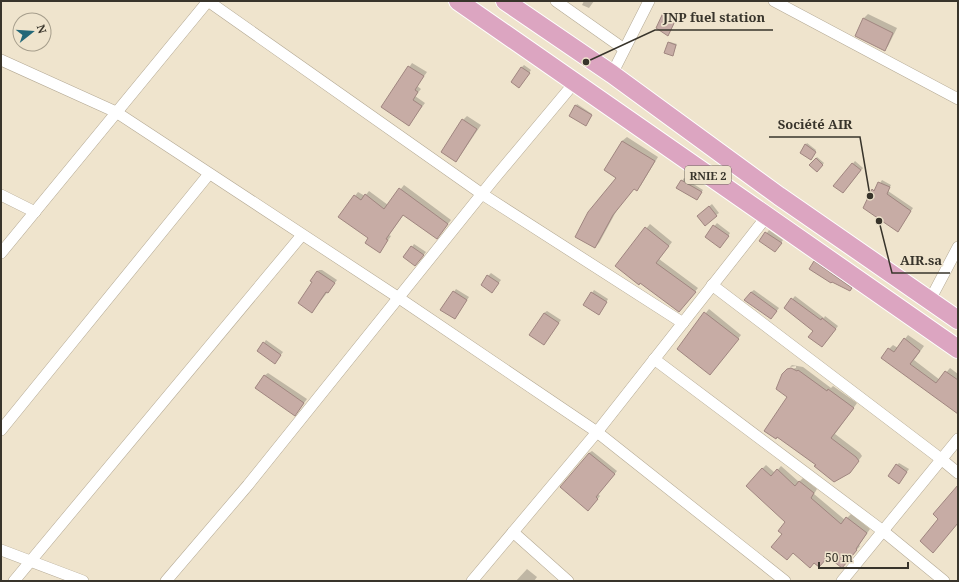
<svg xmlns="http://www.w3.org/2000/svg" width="959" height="582" font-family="'Noto Serif',serif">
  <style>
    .shadow { fill: #0003 }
    .building { fill: #c7aca5; stroke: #a08680 }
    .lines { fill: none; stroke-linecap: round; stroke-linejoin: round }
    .street-casing { stroke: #b4a994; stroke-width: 12 }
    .primary-casing { stroke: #fff; stroke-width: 20 }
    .street { stroke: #fff; stroke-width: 11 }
    .primary { stroke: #dca5c1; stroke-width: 18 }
    .labels { text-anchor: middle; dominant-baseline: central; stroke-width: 3.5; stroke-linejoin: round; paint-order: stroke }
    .shield { fill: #efe4cd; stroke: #6f695c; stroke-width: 1 }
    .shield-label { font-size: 11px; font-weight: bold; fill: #38342b }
    .leader { fill: none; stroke: #38342b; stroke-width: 1.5 }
    .callout-dot { fill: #38342b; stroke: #efe4cd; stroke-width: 1.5 }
    .callout-label { font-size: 13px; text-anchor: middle; font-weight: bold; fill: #38342b; stroke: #efe4cd; stroke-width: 3.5; stroke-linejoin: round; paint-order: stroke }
  </style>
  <rect width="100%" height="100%" fill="#efe4cd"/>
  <g class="shadow">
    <polygon points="584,1 594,1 589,8 582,5"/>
    <polygon points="665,12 677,18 668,35 664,13"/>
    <polygon points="868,14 897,28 888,46 884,50 864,18"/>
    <polygon points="670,42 677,44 673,54 669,43"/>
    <polygon points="412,63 427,72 417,86 421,89 415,96 425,103 409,124 383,107"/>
    <polygon points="524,65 531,70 522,84 521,68"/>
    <polygon points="577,104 592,114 586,124 570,116"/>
    <polygon points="467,116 481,125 460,156 456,160 463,120"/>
    <polygon points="627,137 658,157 641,185 637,189 634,188 617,210 599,243 595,247 617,177 605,170 622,141"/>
    <polygon points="807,143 816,150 812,157 801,152"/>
    <polygon points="817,157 824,163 817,171 810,165"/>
    <polygon points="855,161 863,168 845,190 835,186"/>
    <polygon points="684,178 703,190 697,199 682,181"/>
    <polygon points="882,180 891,185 888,191 913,208 898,230 873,190 877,188"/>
    <polygon points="404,185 451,220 440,234 404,214 389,235 391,236 380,252 369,238 355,196 358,192 365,196 369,191 388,205"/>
    <polygon points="712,204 719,213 716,215 701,213"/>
    <polygon points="717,223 730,233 723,244 706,236"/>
    <polygon points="650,224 672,242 659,259 698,288 682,307 616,266"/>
    <polygon points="769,230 783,240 778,248 761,241"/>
    <polygon points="414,244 426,252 418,262 405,257"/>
    <polygon points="817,260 853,285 852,288 850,290 815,262"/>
    <polygon points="319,270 322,270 337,280 312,312 313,282 316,273"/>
    <polygon points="491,273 501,280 492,292 488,276"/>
    <polygon points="456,289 469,297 457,315 442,309"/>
    <polygon points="594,290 608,299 601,311 592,293"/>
    <polygon points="754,290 779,308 773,316 751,292"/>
    <polygon points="795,296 824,318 825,316 838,326 825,343 814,330 785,308"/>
    <polygon points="709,309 741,335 714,370 678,349"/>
    <polygon points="547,311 561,320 544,344 544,313"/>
    <polygon points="908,335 924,346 914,360 940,380 950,368 958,374 958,412 889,349 893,345 898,348"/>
    <polygon points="266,340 283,352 277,360 264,343"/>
    <polygon points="792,365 803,367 831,388 833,386 857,403 835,434 860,453 862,456 849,473 817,464 788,397 788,370 796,368 796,366 790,367"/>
    <polygon points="268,373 307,399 298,411 264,376"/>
    <polygon points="592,451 617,471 598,494 600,496 591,507 589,453"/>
    <polygon points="899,463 909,469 899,483 897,465"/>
    <polygon points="766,465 775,473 781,466 799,482 803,478 817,489 814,494 845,520 851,514 870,529 859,545 860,546 846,563 783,533 787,522 762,469"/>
    <polygon points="527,569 537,577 534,581 516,581"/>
  </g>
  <g class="building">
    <polygon points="663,13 676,19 668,36 656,28"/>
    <polygon points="863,18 893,33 885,51 855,36"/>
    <polygon points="668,42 676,45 673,56 664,53"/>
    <polygon points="408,66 424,76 415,90 418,92 413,100 422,106 409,126 381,107"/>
    <polygon points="521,67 530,73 519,88 511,82"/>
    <polygon points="575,105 592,115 586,126 569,116"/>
    <polygon points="462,119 477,129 456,162 441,152"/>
    <polygon points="622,141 655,161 637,191 634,189 613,215 595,248 575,237 588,212 616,178 604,170"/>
    <polygon points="805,144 816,152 811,160 800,153"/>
    <polygon points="816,158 823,165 817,172 809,165"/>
    <polygon points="852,163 861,170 843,193 833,186"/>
    <polygon points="681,180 702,192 697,200 676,188"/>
    <polygon points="878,182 890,187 887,194 911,211 898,232 863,208 872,189 874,191"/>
    <polygon points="399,188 448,224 437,239 403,215 386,239 388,240 380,253 365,243 368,238 338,217 354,195 361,200 365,194 384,209"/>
    <polygon points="709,206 717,216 705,226 697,216"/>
    <polygon points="713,225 729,236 720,248 705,237"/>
    <polygon points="645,227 669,246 656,263 696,292 679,312 640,283 639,285 615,266"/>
    <polygon points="765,232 782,243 775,252 759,241"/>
    <polygon points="411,246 424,255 415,266 403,257"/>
    <polygon points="814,261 852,288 850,291 832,282 831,283 809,269"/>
    <polygon points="317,271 335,283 328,293 326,292 312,313 298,303 312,282 310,281"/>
    <polygon points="487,275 499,283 492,293 481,285"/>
    <polygon points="453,291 467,300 455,319 440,310"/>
    <polygon points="591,292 607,302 599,315 583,305"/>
    <polygon points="751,292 777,311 771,319 744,300"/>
    <polygon points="791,298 821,320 822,318 836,329 822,347 808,337 813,331 784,308"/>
    <polygon points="704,312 739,339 710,375 677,349"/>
    <polygon points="544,313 559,323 544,345 529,335"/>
    <polygon points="904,338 920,351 910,364 936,383 945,371 958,380 958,414 881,358 888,348 894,352"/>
    <polygon points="263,342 281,355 275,364 257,351"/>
    <polygon points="791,368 797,371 798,370 827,391 828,389 854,408 831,438 856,457 859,461 850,473 834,482 814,466 816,465 777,437 776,439 764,431 787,397 776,389 782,374 787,369"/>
    <polygon points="264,375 304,403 295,416 255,388"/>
    <polygon points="589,453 615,474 596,497 598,499 588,511 560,487"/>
    <polygon points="896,464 907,472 899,484 888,476"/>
    <polygon points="762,468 771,476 777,469 795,486 799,481 814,493 811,498 841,524 846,517 867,533 856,549 857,550 842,568 828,557 819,567 814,563 810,568 793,553 787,560 771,547 782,534 778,531 785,522 746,486"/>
    <polygon points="958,485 958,523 933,553 920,541 938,519 933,514"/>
  </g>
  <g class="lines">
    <defs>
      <g id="street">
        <polyline points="556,1 624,49"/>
        <polyline points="774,1 958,99"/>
        <polyline points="1,60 116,112 399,298 597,432 785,581"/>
        <polyline points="612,74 649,1"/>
        <polyline points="1,195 35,212"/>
        <polyline points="1,253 208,1 482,194 683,323"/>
        <polyline points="712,285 941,459 958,473"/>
        <polyline points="930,300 958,247"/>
        <polyline points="654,359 883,531 944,581"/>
        <polyline points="1,430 209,174"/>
        <polyline points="513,532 568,581"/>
        <polyline points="1,550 83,581"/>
        <polyline points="14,581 302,235"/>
        <polyline points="166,581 248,485 493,180 575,82"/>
        <polyline points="472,581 597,432 767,216"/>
        <polyline points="842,581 958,439"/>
      </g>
      <g id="primary">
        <polyline points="458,1 958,349"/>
        <polyline points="505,1 612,74 779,196 958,320"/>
      </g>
    </defs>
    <use href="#street" class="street-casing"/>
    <use href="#primary" class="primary-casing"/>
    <use href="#street" class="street"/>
    <use href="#primary" class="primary"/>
  </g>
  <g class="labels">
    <rect class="shield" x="685" y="166" width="46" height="18" rx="3"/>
    <g class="shield-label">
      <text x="708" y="175">RNIE 2</text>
    </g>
  </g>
  <path class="leader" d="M586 62L655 30H773M870 196L860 137H769M879 221L892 273H950"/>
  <g class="callout-dot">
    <circle cx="586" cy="62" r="4"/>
    <circle cx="870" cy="196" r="4"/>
    <circle cx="879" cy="221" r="4"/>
  </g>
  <g class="callout-label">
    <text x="714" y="22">JNP fuel station</text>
    <text x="815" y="129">Société AIR</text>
    <text x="921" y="265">AIR.sa</text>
  </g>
  <rect width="959" height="582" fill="none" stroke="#38342b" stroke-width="4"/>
  <g transform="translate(32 32) rotate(73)"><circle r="19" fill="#efe4cd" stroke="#a69e8c"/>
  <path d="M0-3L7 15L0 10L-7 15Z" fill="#236878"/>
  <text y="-6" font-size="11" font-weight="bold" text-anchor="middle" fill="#38342b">N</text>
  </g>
  <path d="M819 562v6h89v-6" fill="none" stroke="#38342b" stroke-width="2"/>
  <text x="825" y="562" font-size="12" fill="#38342b" stroke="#efe4cd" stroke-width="3" paint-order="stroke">50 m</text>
</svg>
